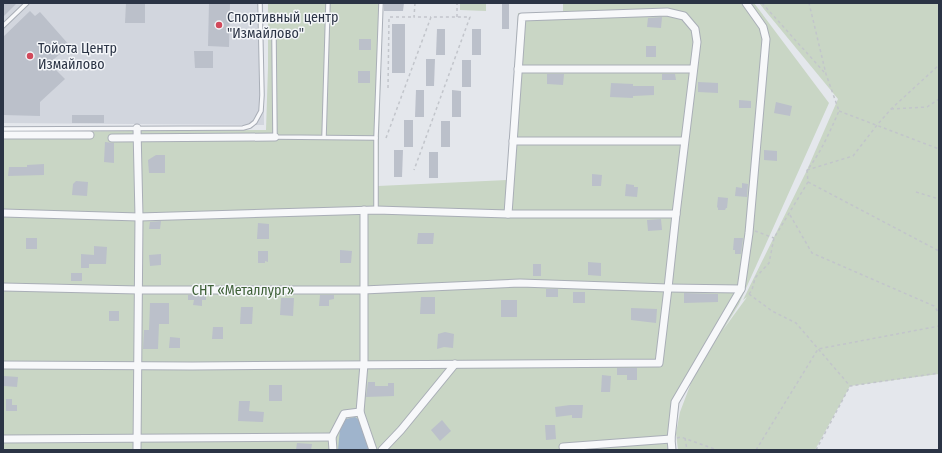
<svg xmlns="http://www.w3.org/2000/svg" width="942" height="453" font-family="'Fira Sans Condensed',sans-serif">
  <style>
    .built { fill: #d2d6de }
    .green { fill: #c9d6c5 }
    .water { fill: #9fb4cc }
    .building { fill: #bbc0ca }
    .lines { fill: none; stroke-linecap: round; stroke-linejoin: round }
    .service-casing { stroke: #a9aeb7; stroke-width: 5.5 }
    .minor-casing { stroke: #a9aeb7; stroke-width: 9 }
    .path { stroke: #c2c5cb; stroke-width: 1.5; stroke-dasharray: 3 3; stroke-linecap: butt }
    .service { stroke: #f7f8fa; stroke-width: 3.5 }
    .minor { stroke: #f7f8fa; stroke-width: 7 }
    .poi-dot { fill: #d1495b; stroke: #f4f6f9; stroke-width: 1.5 }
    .labels { text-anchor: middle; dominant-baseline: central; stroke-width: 3; stroke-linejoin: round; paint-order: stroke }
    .poi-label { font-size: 14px; fill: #2b3445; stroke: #f4f6f9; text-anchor: start }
    .park-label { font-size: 14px; fill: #3f6138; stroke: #f4f6f9 }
  </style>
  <rect width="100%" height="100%" fill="#e4e7ec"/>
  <polygon class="built" points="3,3 263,3 264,125 3,123"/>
  <g class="green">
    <polygon points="268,3 382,3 378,186 507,180 518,13 563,14 563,3 754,3 829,103 739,304 723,330 747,297 743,300 807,170 838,99 759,3 939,3 939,374 850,386 815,450 678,450 676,433 680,412 694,375 677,403 674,441 675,450 3,450 3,132 266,130 268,67"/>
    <polygon points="460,3 486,3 486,11 460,10"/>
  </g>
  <polygon class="water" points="355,417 361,421 364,430 369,450 338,450 340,429 342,422 346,419"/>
  <g class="building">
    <polygon points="3,3 17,3 3,17"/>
    <polygon points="126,3 145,3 145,23 125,23"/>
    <polygon points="209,3 230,3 229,47 208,46"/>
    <polygon points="384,3 404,3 403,11 384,11"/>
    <rect x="502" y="3" width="7" height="26"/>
    <polygon points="30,11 35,16 40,12 70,46 49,63 65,79 40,102 40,116 3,115 3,37"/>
    <polygon points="662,17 661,28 647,27 648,18"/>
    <rect x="392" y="24" width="13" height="49"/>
    <polygon points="437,29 445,29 445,55 436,55"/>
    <rect x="472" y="29" width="9" height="26"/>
    <rect x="359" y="39" width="12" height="11"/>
    <rect x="646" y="46" width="10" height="11"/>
    <polygon points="194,51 213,51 213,68 195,68"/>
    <polygon points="426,59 435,59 434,86 426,86"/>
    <rect x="462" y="60" width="9" height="27"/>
    <rect x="358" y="71" width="12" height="12"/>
    <polygon points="547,74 564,74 563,85 547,84"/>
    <polygon points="662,74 675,74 676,80 662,80"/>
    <polygon points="698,82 718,83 718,93 698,92"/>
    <polygon points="611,83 633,84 633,86 654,86 654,95 633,96 633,98 610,97"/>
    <polygon points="416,90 424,90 424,117 415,117"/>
    <polygon points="452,90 461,91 461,117 452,117"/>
    <polygon points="739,100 751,101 751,108 739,108"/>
    <polygon points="776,102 792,106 790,116 774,113"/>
    <rect x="72" y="115" width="32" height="8"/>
    <rect x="404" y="120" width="9" height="27"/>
    <rect x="441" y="121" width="9" height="26"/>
    <polygon points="105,142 114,143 114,163 104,162"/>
    <polygon points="394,150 403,150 402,177 394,177"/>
    <polygon points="764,150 777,151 777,161 764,160"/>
    <rect x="429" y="152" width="9" height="26"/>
    <polygon points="156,155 165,155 165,173 149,173 148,160"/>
    <polygon points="44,164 44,175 8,176 9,167 27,167 27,165"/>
    <polygon points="592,174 602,175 601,186 592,186"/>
    <polygon points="76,181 88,182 87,196 72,195 73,184"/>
    <polygon points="742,183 748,184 747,197 735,196 736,187 742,188"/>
    <polygon points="626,184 634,185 634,187 638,187 637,197 625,196"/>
    <polygon points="718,197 728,198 727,208 726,208 725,210 718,210 718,208 717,207"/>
    <polygon points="661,219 662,230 648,231 647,220"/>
    <polygon points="161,221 160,229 149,229 150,222"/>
    <polygon points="258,223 269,224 269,239 257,239"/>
    <polygon points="418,233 434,233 433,244 417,244"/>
    <rect x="26" y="238" width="11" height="11"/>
    <polygon points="734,238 743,238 741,254 735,254 735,250 733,250"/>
    <polygon points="94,246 107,247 106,264 89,264 89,268 81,268 81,254 94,255"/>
    <polygon points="340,250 352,251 351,263 340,263"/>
    <polygon points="258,251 268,251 268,262 265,261 265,263 258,263"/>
    <polygon points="161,254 161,265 150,266 149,255"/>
    <polygon points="588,262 601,263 601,276 588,275"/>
    <rect x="533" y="264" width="8" height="12"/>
    <rect x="71" y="273" width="11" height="8"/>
    <rect x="546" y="289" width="12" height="8"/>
    <rect x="573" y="292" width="12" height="11"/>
    <polygon points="684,293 718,294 718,302 684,303"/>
    <polygon points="188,295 206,295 206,300 202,300 202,306 193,305 194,300 188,300"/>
    <polygon points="320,295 334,295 334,299 329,300 329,306 319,306"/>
    <polygon points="421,297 435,297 435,314 420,314"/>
    <polygon points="281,298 294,298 293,316 280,315"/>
    <rect x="501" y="300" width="16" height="17"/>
    <polygon points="150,303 169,303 169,324 159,324 158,349 143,349 144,330 149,330"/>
    <polygon points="241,307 253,307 252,324 240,324"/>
    <polygon points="631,308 657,309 656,323 631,320"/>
    <rect x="109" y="311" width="10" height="10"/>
    <polygon points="213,327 223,327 223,339 212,339"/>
    <polygon points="445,332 454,334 453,348 444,347 437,349 438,334"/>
    <polygon points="170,337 180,338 180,348 169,348"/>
    <polygon points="617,368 637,368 637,380 627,380 627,375 617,375"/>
    <polygon points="602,375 611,376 610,392 601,392"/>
    <polygon points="4,376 18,377 17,387 4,386"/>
    <polygon points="368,382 375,382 375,386 388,386 388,383 394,383 394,396 366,397"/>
    <rect x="269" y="385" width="13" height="16"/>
    <polygon points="6,399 12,399 12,405 17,405 17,411 6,411"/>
    <polygon points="239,401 250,401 249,411 264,412 263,422 238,421"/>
    <polygon points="570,405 583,405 582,418 572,418 572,415 556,417 555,407"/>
    <polygon points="442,420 451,431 440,441 431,430"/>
    <polygon points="545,425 555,425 556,439 546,440"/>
    <polygon points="297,443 312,444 311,450 296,450"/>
  </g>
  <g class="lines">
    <defs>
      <g id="service">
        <polyline points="3,26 27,3"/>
        <polyline points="274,38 275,137 376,138"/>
        <polyline points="3,129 243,128 250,126 255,122 261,111 262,95 260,3"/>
        <polyline points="324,137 328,3"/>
        <polyline points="376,210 376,138 381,3"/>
      </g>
      <g id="minor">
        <polyline points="518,69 693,69"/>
        <polyline points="3,135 90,135"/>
        <polyline points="112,138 275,137"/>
        <polyline points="513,141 684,141"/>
        <polyline points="364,210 364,364 360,412 373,450"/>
        <polyline points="3,213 139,217 376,210 508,214 676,214"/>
        <polyline points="3,287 139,290 363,290 520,283 668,288 741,289"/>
        <polyline points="3,365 192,366 659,363 668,288 676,214 697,42 695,29 684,16 667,12 522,17 508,214"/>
        <polyline points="3,439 332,437"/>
        <polyline points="563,447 671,439"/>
        <polyline points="137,450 139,217 137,128"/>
        <polyline points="333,450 332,437 344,414 360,412"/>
        <polyline points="382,450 401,430 455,364"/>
        <polyline points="672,450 671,439 675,402 741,289 749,233 766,39 763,27 746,3"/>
      </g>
    </defs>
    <use href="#service" class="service-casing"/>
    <use href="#minor" class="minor-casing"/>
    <g class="path">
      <polyline points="415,3 414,17 431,17"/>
      <polyline points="762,3 824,72"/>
      <polyline points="457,17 457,3"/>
      <polyline points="388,88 389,17 414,17"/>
      <polyline points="891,109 927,107 939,99"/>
      <polyline points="839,111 939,149"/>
      <polyline points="386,138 431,17 470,17 414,170"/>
      <polyline points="807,170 853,156 877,125 891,109 939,65"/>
      <polyline points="808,182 939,251"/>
      <polyline points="916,192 939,199"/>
      <polyline points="790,215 812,253 934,306 939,313"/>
      <polyline points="755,231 774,238"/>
      <path d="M749,294L752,290L755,278L769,263L774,238L808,182L807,170C821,153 830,131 839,111L826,74L809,3"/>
      <polyline points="749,294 772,311 796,323 850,386"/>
      <polyline points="677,438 681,437 717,450"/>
      <polyline points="685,438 687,450"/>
      <polyline points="756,450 818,349 939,326"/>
      <polyline points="816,450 850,386 939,373"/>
    </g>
    <use href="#service" class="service"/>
    <use href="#minor" class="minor"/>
  </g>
  <g class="poi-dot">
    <circle cx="219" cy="25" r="4"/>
    <circle cx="30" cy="56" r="4"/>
  </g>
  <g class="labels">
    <g class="poi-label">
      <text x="227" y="17">Спортивный центр<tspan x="227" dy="16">"Измайлово"</tspan></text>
      <text x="38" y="48">Тойота Центр<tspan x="38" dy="16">Измайлово</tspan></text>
    </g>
    <g class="park-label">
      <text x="243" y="290">СНТ «Металлург»</text>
    </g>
  </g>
  <rect width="942" height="453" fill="none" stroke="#2b3445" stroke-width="8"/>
</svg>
